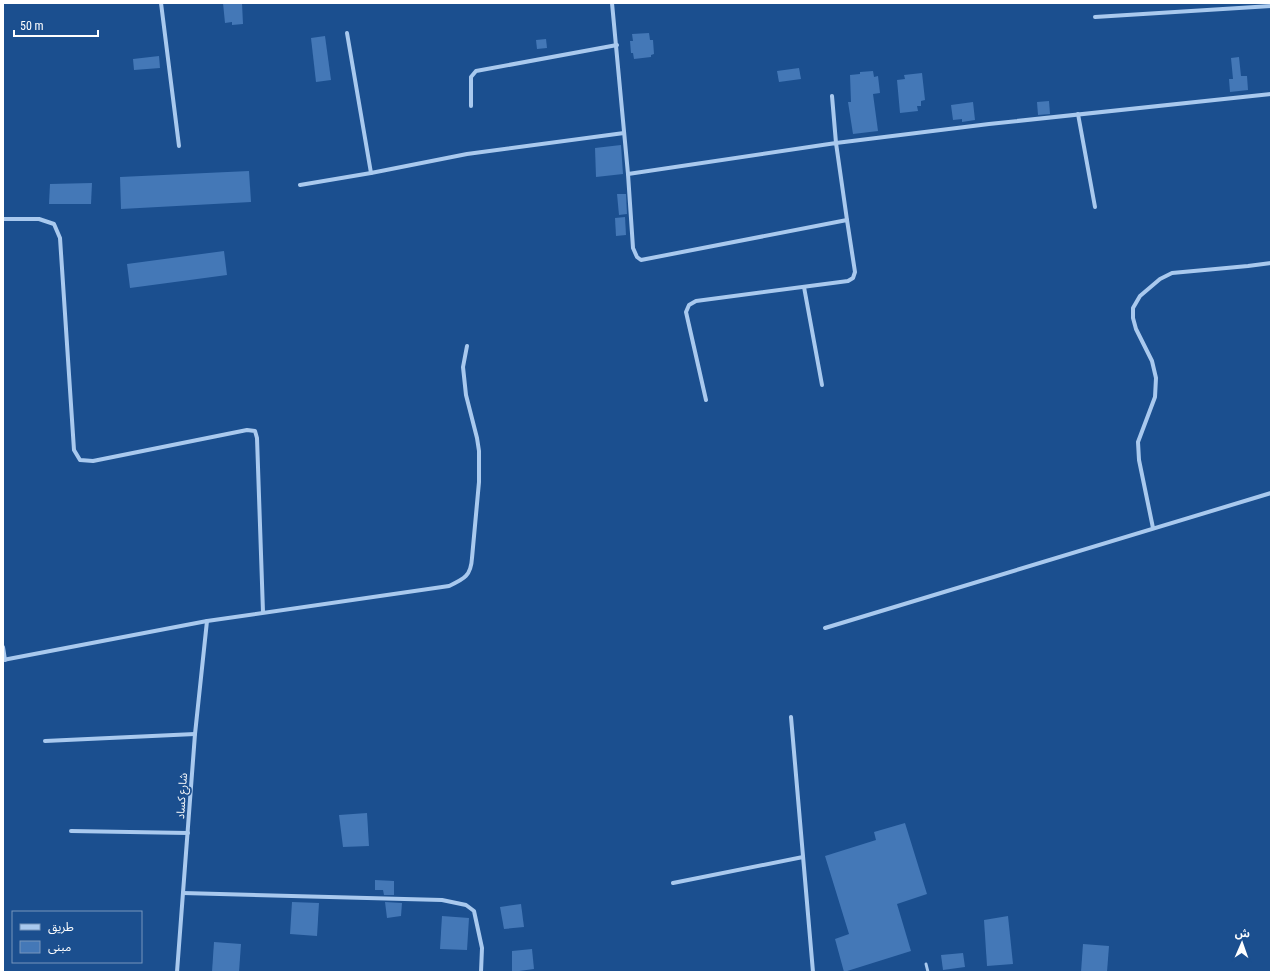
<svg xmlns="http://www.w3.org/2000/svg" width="1274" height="975" font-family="'Roboto Condensed','Noto Sans Arabic',sans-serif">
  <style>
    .building { fill: #4478b7 }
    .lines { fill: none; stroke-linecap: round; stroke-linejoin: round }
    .lane { stroke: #a9c9ee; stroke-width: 3 }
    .street { stroke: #a9c9ee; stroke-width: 4 }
    .labels { text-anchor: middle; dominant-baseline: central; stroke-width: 3.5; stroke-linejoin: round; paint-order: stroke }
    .street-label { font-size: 11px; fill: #fff; stroke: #1b4f8f }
  </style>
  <rect width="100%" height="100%" fill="#1b4f8f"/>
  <g class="building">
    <polygon points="223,3 242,3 243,24 232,25 232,22 225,23"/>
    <polygon points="649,33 650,40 653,40 654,54 651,55 651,57 634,59 633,53 631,53 630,41 633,41 632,34"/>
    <polygon points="325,36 331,80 316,82 311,38"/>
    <polygon points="546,39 547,48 537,49 536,40"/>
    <polygon points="159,56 160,68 134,70 133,59"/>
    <polygon points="1239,57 1241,76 1247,76 1248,90 1230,92 1229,79 1233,79 1231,58"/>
    <polygon points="799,68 801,79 779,82 777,71"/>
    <polygon points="873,71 874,77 878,76 880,93 873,94 878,131 853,134 848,102 851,102 850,75 860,74 860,72"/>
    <polygon points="922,73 925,100 921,101 921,106 917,106 918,111 900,113 897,80 905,79 904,75"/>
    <polygon points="1049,101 1050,114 1038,115 1037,102"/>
    <polygon points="973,102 975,120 962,122 962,119 953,120 951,105"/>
    <polygon points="621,145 623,174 596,177 595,148"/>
    <polygon points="249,171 251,202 121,209 120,177"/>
    <polygon points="92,183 91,204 49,204 50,184"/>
    <polygon points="617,194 626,194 627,214 619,215"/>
    <polygon points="625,217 626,235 616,236 615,218"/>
    <polygon points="224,251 227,275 130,288 127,264"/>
    <polygon points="367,813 369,846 343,847 339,815"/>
    <polygon points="905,823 927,894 897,904 911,951 844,972 835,939 849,934 825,856 876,840 874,832"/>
    <polygon points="375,880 394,881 394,895 384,895 383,890 375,890"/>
    <polygon points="292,902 319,903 317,936 290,934"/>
    <polygon points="385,902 402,903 401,916 387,918"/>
    <polygon points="521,904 524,927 504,929 500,907"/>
    <polygon points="442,916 469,918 467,950 440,949"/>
    <polygon points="1008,916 1013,964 987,966 984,920"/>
    <polygon points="214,942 241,944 239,972 212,972"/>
    <polygon points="1083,944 1109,946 1107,972 1081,972"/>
    <polygon points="532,949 534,969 512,972 512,951"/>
    <polygon points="963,953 965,967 943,970 941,955"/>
  </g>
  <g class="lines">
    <polyline class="lane" points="926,964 928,972"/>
    <g class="street">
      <polyline points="161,3 179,146"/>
      <polyline points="612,3 628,174 633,248 637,257 641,260 847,220 855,272 853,278 848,281 696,301 689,305 686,312 706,400"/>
      <polyline points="1095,17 1271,6"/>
      <polyline points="347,33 371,173"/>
      <polyline points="832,96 836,143 989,124 1271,94"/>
      <polyline points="471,106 471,77 476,71 617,45"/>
      <polyline points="1078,114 1095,207"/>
      <polyline points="628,174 836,143 847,220"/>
      <polyline points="300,185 371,173 467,154 624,133"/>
      <polyline points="3,219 39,219 54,224 60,238 74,450 80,460 93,461 247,430 255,431 257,438 263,612"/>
      <polyline points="804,287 822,385"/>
      <polyline points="1153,528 1139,460 1138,442 1155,397 1156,378 1152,361 1136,329 1133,318 1133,308 1140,296 1160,279 1172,273 1248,266 1271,263"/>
      <polyline points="825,628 1271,493"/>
      <polyline points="3,647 5,660"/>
      <path d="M3,660L207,621L449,586C464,579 471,576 472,558L479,482V451L477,438L466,395L463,367L467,346"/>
      <polyline points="791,717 813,972"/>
      <polyline points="45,741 195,734"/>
      <polyline points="71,831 188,833"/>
      <polyline points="673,883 803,857"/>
      <polyline points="183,893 442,900 466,905 474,911 482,948 481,972"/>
      <polyline points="177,972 195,734 207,621"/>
    </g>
  </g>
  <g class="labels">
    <g class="street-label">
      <text transform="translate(182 796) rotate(-86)">شارع كساد</text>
    </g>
  </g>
  <rect width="1274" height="975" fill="none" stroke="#ffffff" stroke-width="8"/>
  <rect x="12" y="911" width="130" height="52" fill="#1b4f8f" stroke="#7695bc"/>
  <rect x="20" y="924" width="20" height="6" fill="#a9c9ee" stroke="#7695bc"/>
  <text x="48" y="931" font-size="12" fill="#ffffff">طريق</text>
  <rect x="20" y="941" width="20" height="12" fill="#4478b7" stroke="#7695bc"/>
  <text x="48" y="951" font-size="12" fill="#ffffff">مبنى</text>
  <g transform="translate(1242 943) rotate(2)" stroke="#1b4f8f" stroke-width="3" paint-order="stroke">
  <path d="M0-3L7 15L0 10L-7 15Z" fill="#ffffff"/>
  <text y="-6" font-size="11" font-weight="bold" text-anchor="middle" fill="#ffffff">ش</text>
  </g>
  <path d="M14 30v6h84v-6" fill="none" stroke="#ffffff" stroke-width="2"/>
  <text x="20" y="30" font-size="12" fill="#ffffff" stroke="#1b4f8f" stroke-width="3" paint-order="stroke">50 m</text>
</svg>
